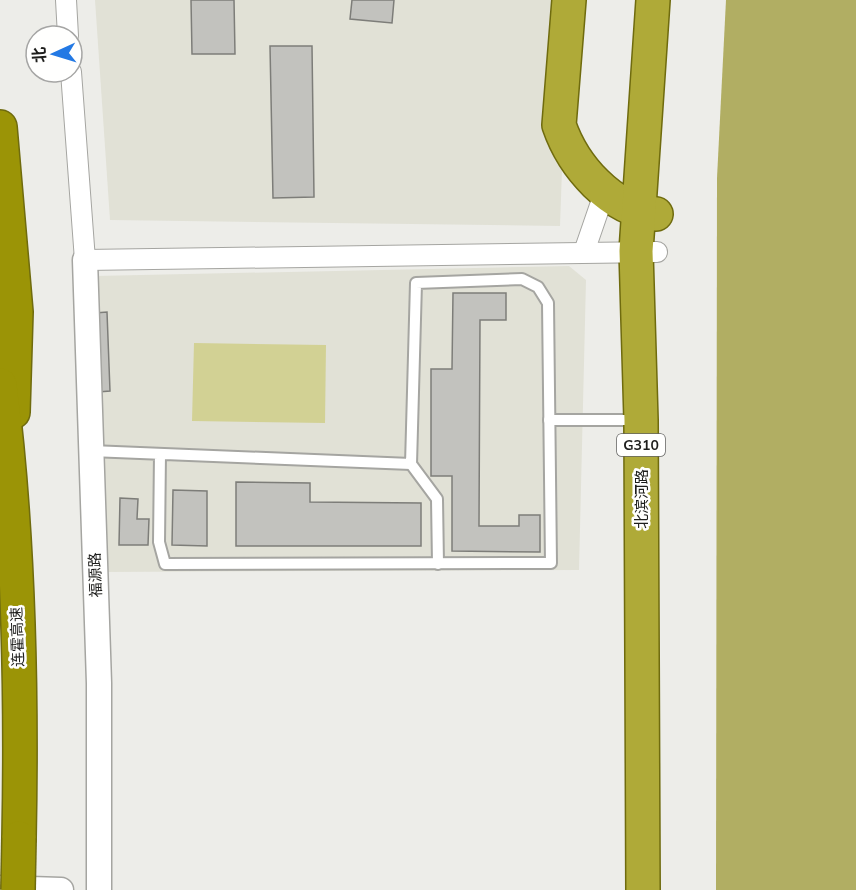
<svg xmlns="http://www.w3.org/2000/svg" width="856" height="890" font-family="Mulish,'Noto Sans SC',sans-serif">
  <style>
    .built { fill: #e1e1d6 }
    .green { fill: #d2d194 }
    .water { fill: #b1ae63 }
    .building { fill: #c2c2be; stroke: #7d7d79; stroke-width: 1.5 }
    .lines { fill: none; stroke-linecap: round; stroke-linejoin: round }
    .service-casing { stroke: #a5a5a1; stroke-width: 14 }
    .minor-casing { stroke: #a5a5a1; stroke-width: 22 }
    .tertiary-casing { stroke: #a5a5a1; stroke-width: 27 }
    .trunk-casing { stroke: #6f6b0e; stroke-width: 36 }
    .motorway-casing { stroke: #6f6b0e; stroke-width: 36 }
    .service { stroke: #fff; stroke-width: 10 }
    .minor { stroke: #fff; stroke-width: 20 }
    .tertiary { stroke: #fff; stroke-width: 24 }
    .trunk { stroke: #afaa38; stroke-width: 33 }
    .motorway { stroke: #9b9406; stroke-width: 33 }
    .motorway-bridge-casing { stroke: #6f6b0e; stroke-width: 36; stroke-linecap: butt }
    .motorway-bridge { stroke: #9b9406; stroke-width: 33 }
    .labels { text-anchor: middle; dominant-baseline: central; stroke-width: 5; stroke-linejoin: round; paint-order: stroke }
    .shield { fill: #fffffe; stroke: #626260; stroke-width: 1.5 }
    .shield-label { font-size: 14px; font-weight: bold; fill: #1e1e1c }
    .street-label { font-size: 15px; fill: #1e1e1c; stroke: #fffffe }
  </style>
  <rect width="100%" height="100%" fill="#edede9"/>
  <g class="built">
    <polygon points="95,0 568,0 560,226 110,220"/>
    <polygon points="569,266 586,280 579,570 104,572 95,276"/>
  </g>
  <polygon class="green" points="194,343 326,345 325,423 192,421"/>
  <polygon class="water" points="726,0 856,0 856,890 716,890 717,178"/>
  <g class="building">
    <polygon points="191,0 234,0 235,54 192,54"/>
    <polygon points="352,0 394,0 392,23 350,19"/>
    <polygon points="270,46 312,46 314,197 273,198"/>
    <polygon points="453,293 506,293 506,320 480,320 479,526 519,526 519,515 540,515 540,552 452,551 452,476 431,476 431,369 452,369"/>
    <polygon points="107,312 110,391 98,392 95,313"/>
    <polygon points="236,482 310,483 310,502 421,503 421,546 236,546"/>
    <polygon points="173,490 207,491 207,546 172,545"/>
    <polygon points="120,498 138,499 137,519 149,519 148,545 119,545"/>
  </g>
  <g class="lines">
    <defs>
      <g id="service">
        <polyline points="549,420 639,420"/>
        <polyline points="91,451 411,464 416,283 522,279 538,287 548,303 551,563 165,564 159,542 160,454"/>
        <polyline points="411,464 437,499 438,564"/>
      </g>
      <g id="minor">
        <polyline points="66,0 68,36"/>
        <polyline points="71,72 85,260 657,252"/>
        <polyline points="584,252 605,191"/>
      </g>
      <g id="tertiary">
        <polyline points="85,260 99,683 99,890"/>
        <polyline points="0,888 61,890"/>
      </g>
      <g id="trunk">
        <path d="M569,0L559,125C573,166 611,210 656,214"/>
        <polyline points="643,890 641,420 636,251 653,0"/>
      </g>
      <g id="motorway">
        <polyline points="0,127 16,312 13,412"/>
        <path d="M0,385C19,535 22,687 19,838"/>
      </g>
    </defs>
    <use href="#service" class="service-casing"/>
    <use href="#minor" class="minor-casing"/>
    <use href="#tertiary" class="tertiary-casing"/>
    <use href="#trunk" class="trunk-casing"/>
    <use href="#motorway" class="motorway-casing"/>
    <use href="#service" class="service"/>
    <use href="#minor" class="minor"/>
    <use href="#tertiary" class="tertiary"/>
    <use href="#trunk" class="trunk"/>
    <use href="#motorway" class="motorway"/>
    <defs>
      <polyline id="motorway-bridge" points="18,890 19,838"/>
    </defs>
    <use href="#motorway-bridge" class="motorway-bridge-casing"/>
    <use href="#motorway-bridge" class="motorway-bridge"/>
  </g>
  <g class="labels">
    <rect class="shield" x="617" y="434" width="48" height="22" rx="4.5"/>
    <g class="shield-label">
      <text x="641" y="445">G310</text>
    </g>
    <g class="street-label">
      <text transform="translate(641 499) rotate(-90)">北滨河路</text>
      <text transform="translate(95 575) rotate(-92)">福源路</text>
      <text transform="translate(17 637) rotate(-92)">连霍高速</text>
    </g>
  </g>
  <g transform="translate(54 54) rotate(266)"><circle r="28" fill="#fffffe" stroke="#a5a5a4" stroke-width="1.5"/>
  <path d="M0-4.5L10 22L0 15L-10 22Z" fill="#2379e4"/>
  <text y="-9" font-size="16" font-weight="bold" text-anchor="middle" fill="#1e1e1c">北</text>
  </g>
</svg>
